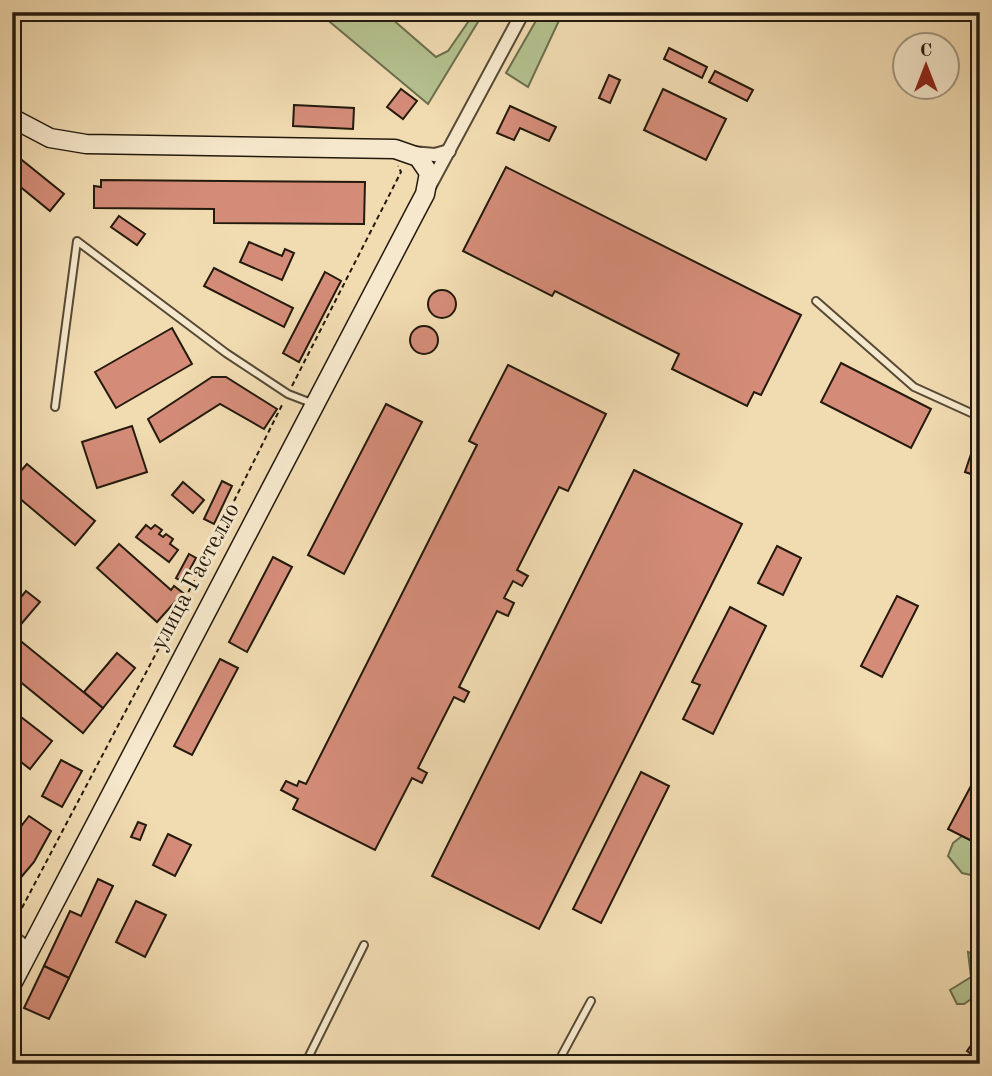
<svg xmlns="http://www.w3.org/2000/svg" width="992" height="1076" font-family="'Old Standard TT',serif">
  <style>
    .green { fill: #b4c18f; stroke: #6c6e4e; stroke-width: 2 }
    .building { fill: #d48c78; stroke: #241a0d; stroke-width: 2 }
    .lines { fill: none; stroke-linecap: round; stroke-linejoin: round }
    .service-casing { stroke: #574a36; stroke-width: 10 }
    .minor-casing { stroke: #574a36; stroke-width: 16 }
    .secondary-casing { stroke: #241a0d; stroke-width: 21 }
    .path { stroke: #241a0d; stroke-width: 2; stroke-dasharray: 5 3.5; stroke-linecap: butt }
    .service { stroke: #f6e8cc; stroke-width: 6 }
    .minor { stroke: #f6e8cc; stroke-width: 12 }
    .secondary { stroke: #f6e8cc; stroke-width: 18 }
    .labels { text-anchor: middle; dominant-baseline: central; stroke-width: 6; stroke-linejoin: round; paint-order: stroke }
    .street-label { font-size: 24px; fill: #241a0d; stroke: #f6e8cc }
  </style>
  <rect width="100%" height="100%" fill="#f1dbb1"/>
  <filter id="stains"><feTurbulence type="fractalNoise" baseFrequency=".00286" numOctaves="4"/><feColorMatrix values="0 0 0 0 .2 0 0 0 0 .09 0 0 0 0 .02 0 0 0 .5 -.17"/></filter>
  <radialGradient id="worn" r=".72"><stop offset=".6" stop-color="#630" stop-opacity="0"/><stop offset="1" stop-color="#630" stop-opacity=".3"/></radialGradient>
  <g class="green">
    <polygon points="318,12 384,12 436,57 448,51 475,12 484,12 428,104"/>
    <polygon points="541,12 563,12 528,87 506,73"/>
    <polygon points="962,836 976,843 980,837 980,877 962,873 948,856 953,843"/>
    <polygon points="968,952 980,957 980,993 964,1004 957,1004 950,990 971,977"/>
  </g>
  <g class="building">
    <polygon points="669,48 707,67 702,78 664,59"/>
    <polygon points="715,71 753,90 747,101 709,82"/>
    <polygon points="609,75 620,80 610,103 599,98"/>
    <polygon points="401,89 417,101 403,119 387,107"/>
    <polygon points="663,89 726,119 706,160 644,130"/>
    <polygon points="294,105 354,108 353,129 293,126"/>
    <polygon points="510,106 556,127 549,141 520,128 514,140 497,133"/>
    <polygon points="12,152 64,194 50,211 12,180"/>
    <polygon points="506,167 801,315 761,395 754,392 747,406 672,369 679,354 555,291 552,296 463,251"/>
    <polygon points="101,180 365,182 364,224 214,223 214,209 94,208 94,186 101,187"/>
    <polygon points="119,216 145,234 137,245 111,227"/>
    <polygon points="249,242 282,256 285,249 294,253 282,280 240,262"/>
    <polygon points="214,268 293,308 284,327 204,286"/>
    <polygon points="325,272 341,281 299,362 283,353"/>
    <circle cx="442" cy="304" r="14"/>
    <circle cx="424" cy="340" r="14"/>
    <polygon points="172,328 192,364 116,408 95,372"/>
    <polygon points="841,363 931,409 911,448 821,402"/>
    <polygon points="508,365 606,414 568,491 559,487 517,570 528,576 522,586 513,581 504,598 514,603 508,616 497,611 459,687 469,692 464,702 454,697 418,768 427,773 422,783 412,778 375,850 293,809 298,799 281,790 286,781 297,786 299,781 306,784 477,445 469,441"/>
    <polygon points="12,375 21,376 13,425 12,425"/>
    <polygon points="212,377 226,377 277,409 264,429 220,404 160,442 148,419"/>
    <polygon points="386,404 422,422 344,574 308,555"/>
    <polygon points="132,426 147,472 97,488 82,442"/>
    <polygon points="971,454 980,457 980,477 965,472"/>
    <polygon points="27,464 95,521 75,545 12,492 12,481"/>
    <polygon points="634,470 742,524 539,929 432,876"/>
    <polygon points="222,481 232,486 214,524 204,519"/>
    <polygon points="183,482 204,500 193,513 172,495"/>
    <polygon points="146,525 151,529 155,525 162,530 159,534 163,537 166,534 173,539 170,544 178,550 169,562 136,537"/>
    <polygon points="119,544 171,590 174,586 183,593 157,622 97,568"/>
    <polygon points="777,546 801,558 783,595 758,583"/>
    <polygon points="189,554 196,558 183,582 176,578"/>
    <polygon points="273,557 292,567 247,652 229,642"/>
    <polygon points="26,591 40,602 22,623 12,615 12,608"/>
    <polygon points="897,596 918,606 882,677 861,666"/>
    <polygon points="730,607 766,626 713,734 683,719 700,685 692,682"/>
    <polygon points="12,634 103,708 83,733 12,675"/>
    <polygon points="117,653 135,668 103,708 84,692"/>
    <polygon points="220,659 238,668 192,755 174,746"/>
    <polygon points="12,710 52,741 30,769 12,755"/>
    <polygon points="61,760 82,771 62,807 42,796"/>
    <polygon points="980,769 980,837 976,843 948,829"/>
    <polygon points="641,772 669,786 601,923 573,909"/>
    <polygon points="29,816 51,831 34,862 12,888 12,838"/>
    <polygon points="138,822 146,825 140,840 131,837"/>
    <polygon points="168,834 191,845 175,876 153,865"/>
    <polygon points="98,879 113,886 69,978 44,966 70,911 81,916"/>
    <polygon points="136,901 166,915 145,957 116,942"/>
    <polygon points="44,966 69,978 49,1019 24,1008"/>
    <polygon points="980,1033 980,1060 967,1051"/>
  </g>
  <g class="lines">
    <defs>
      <g id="service">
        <polyline points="816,301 914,387 980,417"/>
        <polyline points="55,407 77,241 226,353 288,394 314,404"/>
        <polyline points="12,933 29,946"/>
        <polyline points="305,1064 364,945"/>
        <polyline points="557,1064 591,1001"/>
      </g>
      <g id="minor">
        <polyline points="412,153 435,155 449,151"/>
        <polyline points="430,185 523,12"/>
      </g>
      <polyline id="secondary" points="12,118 50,138 86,144 395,149 418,157 429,173 425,194 416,211 12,984"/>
    </defs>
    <use href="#service" class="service-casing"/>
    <use href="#minor" class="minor-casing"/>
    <use href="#secondary" class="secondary-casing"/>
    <g class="path">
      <polyline points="292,386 401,172 398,166"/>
      <polyline points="14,923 190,589 283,403"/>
    </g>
    <use href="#service" class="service"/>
    <use href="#minor" class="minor"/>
    <use href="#secondary" class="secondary"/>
  </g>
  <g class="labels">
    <g class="street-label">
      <text transform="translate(196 577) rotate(-62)">улица Гастелло</text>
    </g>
  </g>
  <rect width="992" height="1076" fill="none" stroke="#f1dbb1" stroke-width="42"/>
  <rect x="14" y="14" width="964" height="1048" fill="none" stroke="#241a0d" stroke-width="3.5"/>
  <rect x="21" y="21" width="950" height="1034" fill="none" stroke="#241a0d" stroke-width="2"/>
  <g transform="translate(926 66)"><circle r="33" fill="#f6e8cc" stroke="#a29680" stroke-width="2"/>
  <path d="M0-5L12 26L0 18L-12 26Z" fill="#8f2418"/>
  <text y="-10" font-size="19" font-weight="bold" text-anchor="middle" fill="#241a0d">С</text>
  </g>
  <rect width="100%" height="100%" filter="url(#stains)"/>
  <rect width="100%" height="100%" fill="url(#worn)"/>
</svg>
